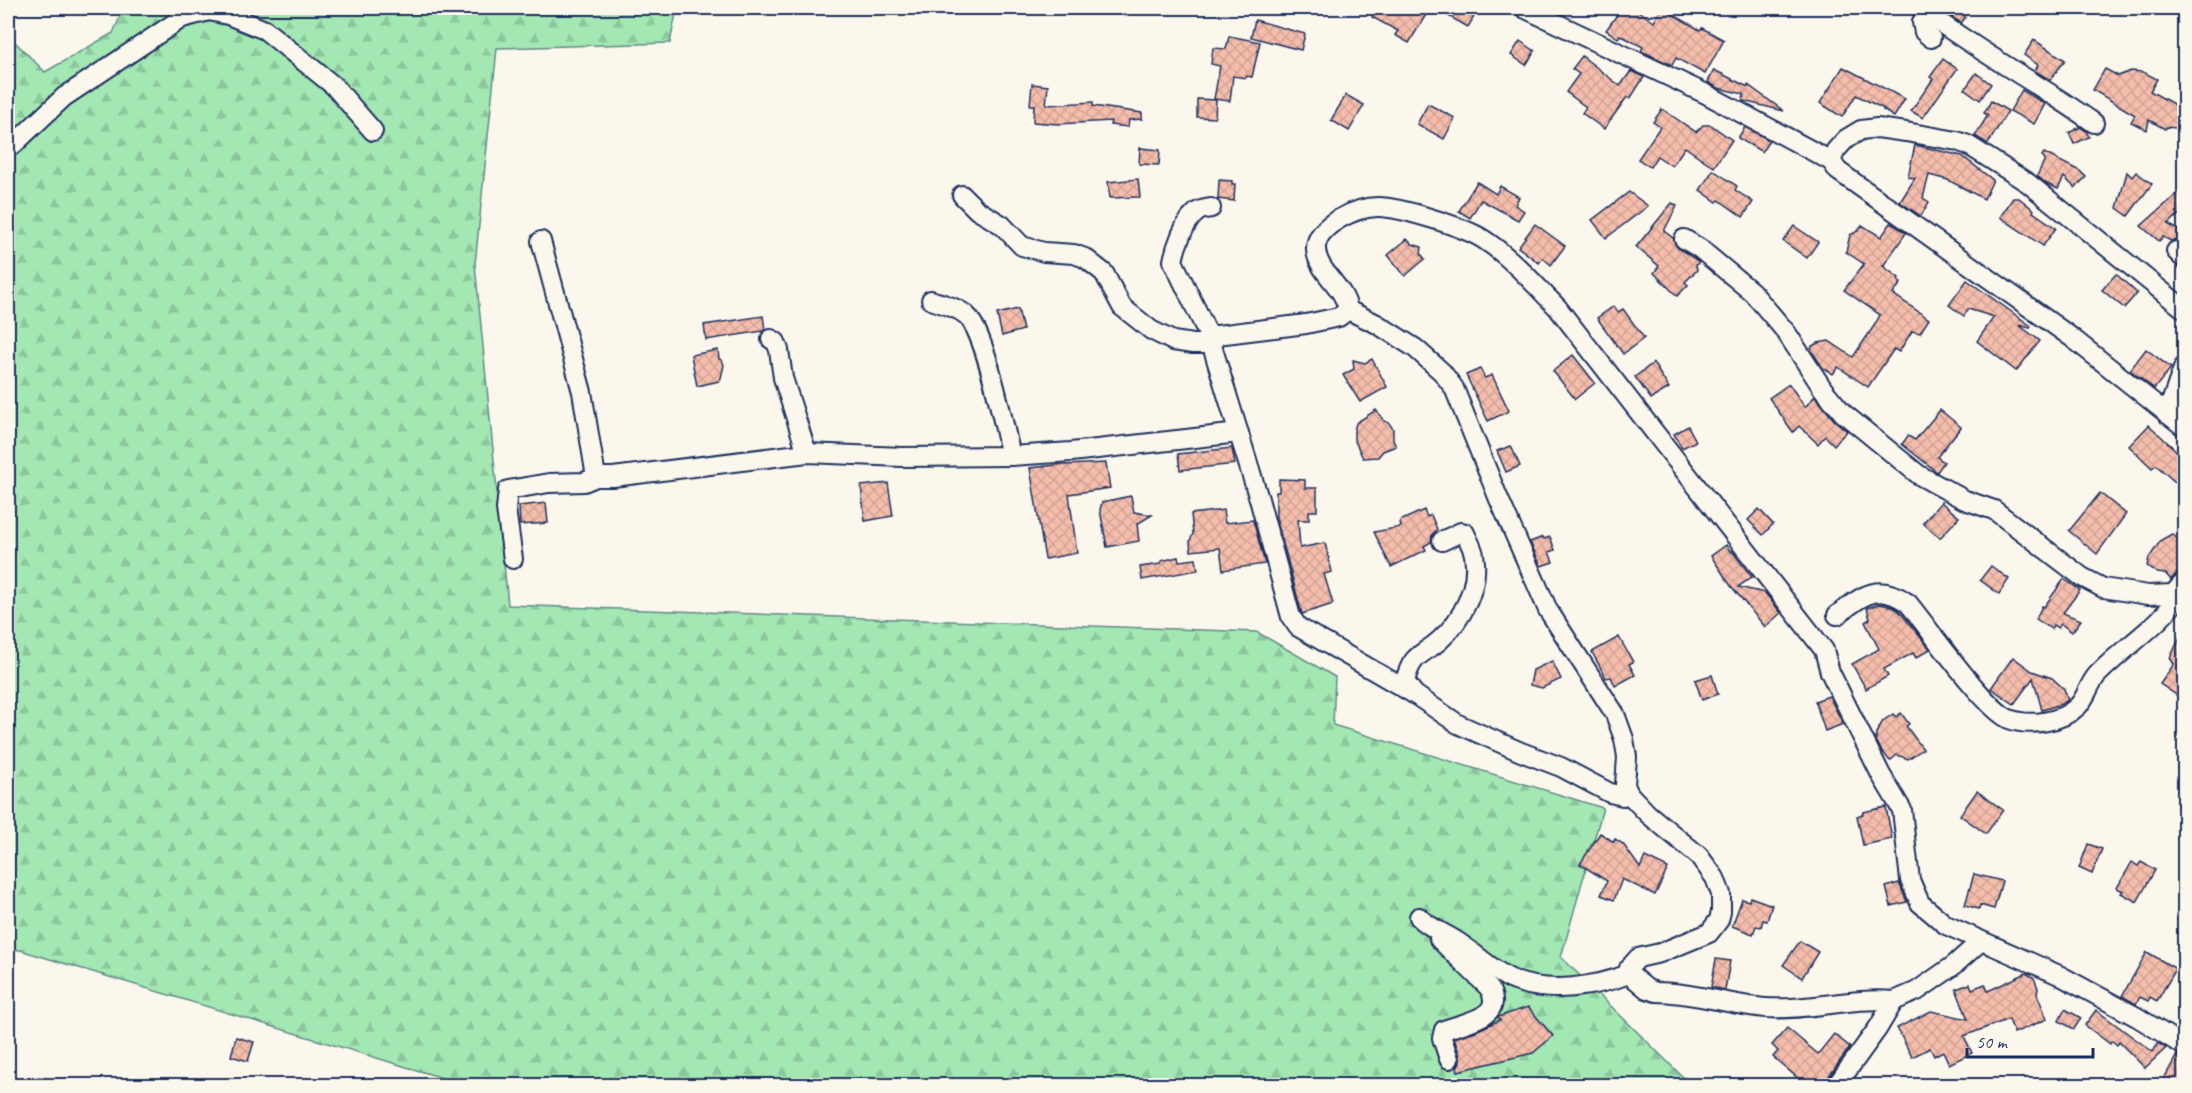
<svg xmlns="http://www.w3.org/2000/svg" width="2192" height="1093" font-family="Caveat,sans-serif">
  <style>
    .forest { fill: url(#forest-firs); stroke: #5f8b88; stroke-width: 1.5 }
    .building { fill: url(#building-cross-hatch); stroke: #1b2f5e; stroke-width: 1.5 }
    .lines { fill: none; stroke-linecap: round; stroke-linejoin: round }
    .minor-casing { stroke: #1b2f5e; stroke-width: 22 }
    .minor { stroke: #fbf7ec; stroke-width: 18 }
  </style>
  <defs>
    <pattern id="forest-firs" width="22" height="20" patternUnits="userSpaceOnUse" patternTransform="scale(1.5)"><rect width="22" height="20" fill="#a3e7b3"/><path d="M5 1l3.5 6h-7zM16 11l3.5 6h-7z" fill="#8cc69c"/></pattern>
    <pattern id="building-cross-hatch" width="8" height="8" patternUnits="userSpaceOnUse" patternTransform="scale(1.5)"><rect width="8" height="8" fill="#f5bdab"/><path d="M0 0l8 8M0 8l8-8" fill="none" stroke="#d1a396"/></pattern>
  </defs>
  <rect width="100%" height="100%" fill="#fbf7ec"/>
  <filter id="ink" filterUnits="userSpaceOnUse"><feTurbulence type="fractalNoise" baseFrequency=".0167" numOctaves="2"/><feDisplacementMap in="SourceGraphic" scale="12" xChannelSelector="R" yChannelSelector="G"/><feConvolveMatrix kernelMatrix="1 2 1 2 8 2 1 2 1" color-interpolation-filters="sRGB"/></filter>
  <g filter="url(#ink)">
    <polygon class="forest" points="124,8 677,8 670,43 497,48 475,264 508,605 1257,632 1335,677 1333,725 1603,808 1561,957 1691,1085 466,1085 20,950 8,949 8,35 45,72 113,33"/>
    <g class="building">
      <polygon points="1378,8 1430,8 1409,43 1395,35 1398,31 1372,17"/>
      <polygon points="1434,8 1479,8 1468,27"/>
      <polygon points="1622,8 1634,8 1654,22 1662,8 1700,30 1702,28 1724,40 1705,74 1676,58 1672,65 1641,51 1643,47 1620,35 1618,38 1606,30"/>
      <polygon points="1938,8 1963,8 1965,18 1961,23"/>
      <polygon points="1255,20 1305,34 1301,50 1251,37"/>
      <polygon points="1229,36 1260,42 1252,77 1247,76 1246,78 1233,76 1230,101 1214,99 1220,66 1211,64 1213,48 1226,49"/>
      <polygon points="2034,40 2065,60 2050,80 2035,71 2038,65 2024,55"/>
      <polygon points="1520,41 1535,51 1526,65 1511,55"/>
      <polygon points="1582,56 1620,86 1631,71 1644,77 1630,99 1627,97 1604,129 1582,113 1586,107 1566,92 1579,74 1572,69"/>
      <polygon points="1943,59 1957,69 1923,118 1911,111 1933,79 1930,77"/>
      <polygon points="1843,67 1905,99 1894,117 1883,110 1884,109 1856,95 1842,117 1820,103"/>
      <polygon points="2105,69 2118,76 2131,71 2143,72 2157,79 2150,91 2184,110 2184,129 2167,127 2165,129 2149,120 2147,130 2131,122 2135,115 2093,90"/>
      <polygon points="1714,70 1748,87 1748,85 1784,111 1743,101 1744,94 1718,88 1708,82"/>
      <polygon points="1976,73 1991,84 1980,100 1965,89"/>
      <polygon points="1032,84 1048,86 1046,105 1093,102 1093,106 1142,113 1142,119 1129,120 1128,127 1110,125 1111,121 1058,124 1033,122 1034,105 1036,105 1030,105"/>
      <polygon points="2022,90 2045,104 2034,124 2010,111"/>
      <polygon points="1346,95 1364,105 1349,131 1331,120"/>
      <polygon points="1197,99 1216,100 1215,118 1197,117"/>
      <polygon points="1991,101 2008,111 1988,144 1975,136 1988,115 1984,113"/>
      <polygon points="1428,104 1455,118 1444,139 1417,124"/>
      <polygon points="1662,109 1696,132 1703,125 1711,125 1732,140 1714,167 1685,147 1672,166 1657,156 1650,167 1638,159 1660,127 1653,122"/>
      <polygon points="1745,127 1769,140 1762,152 1738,138"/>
      <polygon points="2080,127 2086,131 2089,137 2074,144 2069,133"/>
      <polygon points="1915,145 1962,156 1993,180 1984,199 1948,180 1929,175 1923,198 1929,202 1921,216 1900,202 1915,178 1908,177"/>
      <polygon points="1140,148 1160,150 1159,165 1139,164"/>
      <polygon points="2044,153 2080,171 2086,177 2075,188 2064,177 2058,189 2047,184 2037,176 2045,159 2042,156"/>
      <polygon points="1713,170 1737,186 1735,190 1753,202 1743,217 1719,200 1717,202 1700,190"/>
      <polygon points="2127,172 2132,177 2136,172 2152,184 2128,216 2117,208"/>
      <polygon points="1138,179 1140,197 1110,198 1108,182"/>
      <polygon points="1219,180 1232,181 1232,184 1235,184 1234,201 1218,199"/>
      <polygon points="1477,182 1496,194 1500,186 1519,197 1515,205 1524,211 1518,220 1481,200 1470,218 1459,211"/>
      <polygon points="2184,188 2184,210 2168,224 2184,233 2184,244 2178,240 2171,241 2163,237 2159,241 2141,226"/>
      <polygon points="1629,192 1648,206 1606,238 1592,220"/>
      <polygon points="2013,198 2019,198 2034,210 2033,212 2056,228 2043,246 2000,217"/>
      <polygon points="1672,203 1677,206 1664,231 1673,238 1678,248 1699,262 1696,265 1697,270 1685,282 1688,285 1677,296 1654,273 1659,266 1636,247"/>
      <polygon points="1891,223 1906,233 1883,266 1899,278 1898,280 1901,283 1893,294 1929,319 1920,333 1912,331 1899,352 1894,349 1868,387 1838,367 1833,374 1823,368 1811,350 1812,346 1818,343 1829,341 1853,357 1874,326 1880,315 1844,290 1864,264 1846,252 1850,235 1858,231 1862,225 1881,237"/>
      <polygon points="1535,224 1565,246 1551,265 1543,258 1539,263 1518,247"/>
      <polygon points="1794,226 1818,242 1807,258 1783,241"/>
      <polygon points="1407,239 1412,244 1422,247 1421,254 1425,259 1405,276 1388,255"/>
      <polygon points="2116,274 2137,293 2124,308 2102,290"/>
      <polygon points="1967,280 2031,326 2030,328 2019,325 2040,341 2016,371 1977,341 1994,317 1968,309 1964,316 1949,305"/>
      <polygon points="1614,306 1618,312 1623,309 1644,338 1623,354 1597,318"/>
      <polygon points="1018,309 1023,330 1002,336 997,314"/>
      <polygon points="763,316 765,330 763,331 706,340 704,325"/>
      <polygon points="2146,349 2171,368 2154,389 2130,370"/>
      <polygon points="718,350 719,359 722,360 724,365 721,378 719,381 697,386 691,355"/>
      <polygon points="1573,355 1595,383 1575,399 1553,371"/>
      <polygon points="1372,359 1387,387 1360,402 1343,375 1354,369 1353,360 1365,363"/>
      <polygon points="1653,363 1669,388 1651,399 1635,377"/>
      <polygon points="1480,369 1485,378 1492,375 1509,411 1488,421 1466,375"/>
      <polygon points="1789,384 1805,407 1815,396 1834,420 1847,431 1834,445 1825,436 1818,444 1799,426 1793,432 1769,398"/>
      <polygon points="1376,410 1384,421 1389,423 1393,429 1393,440 1396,446 1383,451 1378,457 1363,458 1354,439 1354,431 1356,423"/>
      <polygon points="1940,410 1961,427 1937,457 1944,462 1937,472 1902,444 1908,436 1915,440"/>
      <polygon points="2149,425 2184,458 2184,490 2156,465 2152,468 2129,446"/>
      <polygon points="1688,426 1696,441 1682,448 1674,434"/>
      <polygon points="1511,446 1520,466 1506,472 1497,451"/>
      <polygon points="1232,448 1235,464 1180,470 1178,454"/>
      <polygon points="1106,463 1110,488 1069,494 1077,553 1045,559 1030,468 1065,464 1065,465"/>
      <polygon points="1279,479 1305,480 1305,488 1317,488 1317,511 1309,511 1309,520 1298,520 1300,548 1325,543 1332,572 1324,574 1333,604 1302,614 1276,517 1276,492 1279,492"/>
      <polygon points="888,483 893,516 865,521 861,486"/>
      <polygon points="2100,493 2126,514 2097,554 2069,531"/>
      <polygon points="1131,496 1134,512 1152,515 1137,524 1139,541 1107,547 1100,510 1102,502"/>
      <polygon points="1941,502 1959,517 1940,538 1923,523"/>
      <polygon points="546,503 548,523 520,525 519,506"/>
      <polygon points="1759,509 1773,524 1763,535 1748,520"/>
      <polygon points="1223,510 1225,523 1253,520 1265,564 1223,570 1220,548 1191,551 1190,541 1193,534 1191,514"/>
      <polygon points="1424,510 1427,517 1431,515 1437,529 1432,535 1431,542 1424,546 1426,550 1391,567 1374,532 1401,527 1400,521"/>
      <polygon points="2172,534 2184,544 2184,571 2176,574 2171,580 2166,574 2157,573 2147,566 2149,558 2161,540"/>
      <polygon points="1543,537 1544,539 1550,537 1555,550 1549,552 1553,562 1541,566 1530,542"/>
      <polygon points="1726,545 1731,552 1732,551 1752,577 1738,587 1765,593 1781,613 1765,627 1731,586 1711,556"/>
      <polygon points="1178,557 1179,561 1196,559 1198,570 1142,580 1140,567 1161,564 1161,561"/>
      <polygon points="1991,566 2009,579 1999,594 1980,580"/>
      <polygon points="2064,579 2080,590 2063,613 2081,620 2072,632 2061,624 2058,628 2053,625 2051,629 2036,619 2042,606 2044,607"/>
      <polygon points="1880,604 1893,607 1900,612 1930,649 1916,658 1913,653 1884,669 1888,676 1866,689 1852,664 1879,649 1865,622 1870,619 1867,608"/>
      <polygon points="2184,629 2184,700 2160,684 2174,664 2170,658"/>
      <polygon points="1619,637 1633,662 1629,664 1635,675 1615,686 1611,677 1606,678 1592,652"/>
      <polygon points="2013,657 2032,671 2052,678 2064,689 2068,700 2061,704 2042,710 2033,678 2014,704 1991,688"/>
      <polygon points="1552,661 1561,679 1542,688 1530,685 1533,670"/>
      <polygon points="1712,675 1718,694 1702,700 1695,680"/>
      <polygon points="1829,696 1843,724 1825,731 1815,701"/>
      <polygon points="1901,713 1909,724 1906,726 1923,749 1908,759 1897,755 1890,761 1881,750 1876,740 1876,733 1883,721 1893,714 1896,717"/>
      <polygon points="1977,791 2003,810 1986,834 1960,815"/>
      <polygon points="1886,807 1892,839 1863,845 1857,816 1863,814 1863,812"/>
      <polygon points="1600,833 1614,842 1615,839 1623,844 1640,868 1645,857 1668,868 1655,895 1622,879 1614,900 1601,895 1607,881 1580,864"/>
      <polygon points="2088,844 2102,849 2092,874 2079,868"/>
      <polygon points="2132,862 2138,866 2141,862 2155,870 2137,902 2121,893 2123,891 2117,888"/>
      <polygon points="1974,874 2002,881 1994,909 1980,905 1979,909 1965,905"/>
      <polygon points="1899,883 1907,902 1891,906 1886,887"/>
      <polygon points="1750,897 1772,905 1767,921 1763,920 1761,927 1756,926 1753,934 1732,926 1742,899 1749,901"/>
      <polygon points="1800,941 1818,952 1802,978 1783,965"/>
      <polygon points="2147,952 2176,969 2157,1001 2150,997 2148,1001 2140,997 2136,1004 2122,996"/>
      <polygon points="1716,959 1730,961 1725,990 1711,987"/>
      <polygon points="2026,973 2034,978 2038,988 2037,994 2047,1019 2014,1033 2009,1019 1964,1036 1972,1053 1949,1064 1943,1051 1934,1056 1930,1048 1912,1057 1897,1028 1931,1011 1968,1019 1956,989 1970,984 1972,989 1985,984 1988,991"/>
      <polygon points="1528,1007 1553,1036 1533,1053 1458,1071 1457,1067 1460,1062 1460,1056 1454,1038 1476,1031 1500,1020 1498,1017"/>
      <polygon points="2065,1009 2081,1018 2074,1029 2059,1021"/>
      <polygon points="2096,1010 2153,1052 2158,1043 2166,1048 2145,1068 2119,1042 2117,1045 2112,1041 2110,1044 2085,1025"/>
      <polygon points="1787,1028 1818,1054 1834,1034 1850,1047 1827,1079 1825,1086 1807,1086 1773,1057 1778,1051 1772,1045"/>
      <polygon points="236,1037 254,1042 248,1061 231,1056"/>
      <polygon points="2177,1055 2184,1057 2184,1086 2160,1086"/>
    </g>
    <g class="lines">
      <defs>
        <g id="minor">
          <polyline points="1524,8 1706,94 1831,161 1838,171 2071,337 2184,427"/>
          <path d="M1920,8C1975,50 2038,83 2094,123"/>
          <polyline points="1929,14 1922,22 1924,32 1931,38"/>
          <polyline points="8,146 13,145 64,97 182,18 209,11 228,15 265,30 334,86 373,131"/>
          <polyline points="1831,161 1836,150 1846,139 1861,130 1877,128 1906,132 1957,141 1968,145 2028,183 2184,309"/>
          <polyline points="962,195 977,210 1002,225 1022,246 1044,252 1074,254 1085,258 1104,273 1122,307 1151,330 1173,341 1193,344 1213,344"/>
          <polyline points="1684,239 1699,248 1752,292 1786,332 1823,389 1843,413 1919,475 1965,500 1994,510 2082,577 2103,588 2148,595 2173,594 2184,582"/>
          <polyline points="541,241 582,392 596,477"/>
          <polyline points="2176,251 2184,259"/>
          <path d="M931,300C942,304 957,307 966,315C986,332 1004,427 1011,456"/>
          <path d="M1348,310L1377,324L1415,348L1442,372L1454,388L1498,497L1548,610L1615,714L1624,739L1627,757L1625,785L1629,794L1648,814L1699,856L1715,878L1721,894V912L1719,920L1709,933L1660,953L1638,958L1629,968V974L1647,989L1656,992C1693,992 1729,1005 1766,1008C1809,1011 1851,997 1894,1001"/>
          <path d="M1209,336L1173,261C1176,246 1184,222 1197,212C1201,209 1207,209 1211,208"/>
          <polyline points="771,339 776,342 779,350 783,378 807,453"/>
          <polyline points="2167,414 2184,366"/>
          <polyline points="513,559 506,509 508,490 549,483 584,482 596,477 613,477 807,453 902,457 1011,456 1071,452 1239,433"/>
          <path d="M1837,615C1863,595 1878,582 1908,603C1928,627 1985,709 2009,719C2030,727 2062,722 2078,706C2086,698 2089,684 2097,675C2126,645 2161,626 2184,589"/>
          <path d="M1414,694L1405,681C1413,652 1421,657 1440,640C1462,620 1480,586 1474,555C1473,548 1468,540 1465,533L1461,532L1442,541"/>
          <path d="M1629,794L1623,796L1610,793L1561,767L1521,752L1458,724L1414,694L1298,627L1291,617L1259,499L1209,336L1306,324L1339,317L1348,310C1345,287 1318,273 1316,250C1315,236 1328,225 1339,219C1351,212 1364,207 1378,207C1400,207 1464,227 1483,239C1511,257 1534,284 1557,307L1824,650L1830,672L1881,775L1902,810L1910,880L1920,903L1946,925L2059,975L2137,1017L2184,1046"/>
          <path d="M1419,917C1429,928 1445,933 1458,942C1476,954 1495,973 1515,981C1550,994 1595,987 1629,974"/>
          <path d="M1439,939L1489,988C1506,1018 1464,1022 1444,1030L1442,1038L1449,1059"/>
          <polyline points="1836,1086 1878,1028 1894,1001 1917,991 1953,966 1981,941"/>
        </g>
      </defs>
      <use href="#minor" class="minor-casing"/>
      <use href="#minor" class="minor"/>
    </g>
  </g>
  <rect width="2192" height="1093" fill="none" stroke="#fbf7ec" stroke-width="30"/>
  <rect x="15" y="15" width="2162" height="1063" fill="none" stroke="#1b2f5e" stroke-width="2" filter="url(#ink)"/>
  <path d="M1967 1048v9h126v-9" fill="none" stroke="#1b2f5e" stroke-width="3"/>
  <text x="1976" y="1048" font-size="18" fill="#1b2f5e" stroke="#fbf7ec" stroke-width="4.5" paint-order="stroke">50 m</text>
</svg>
